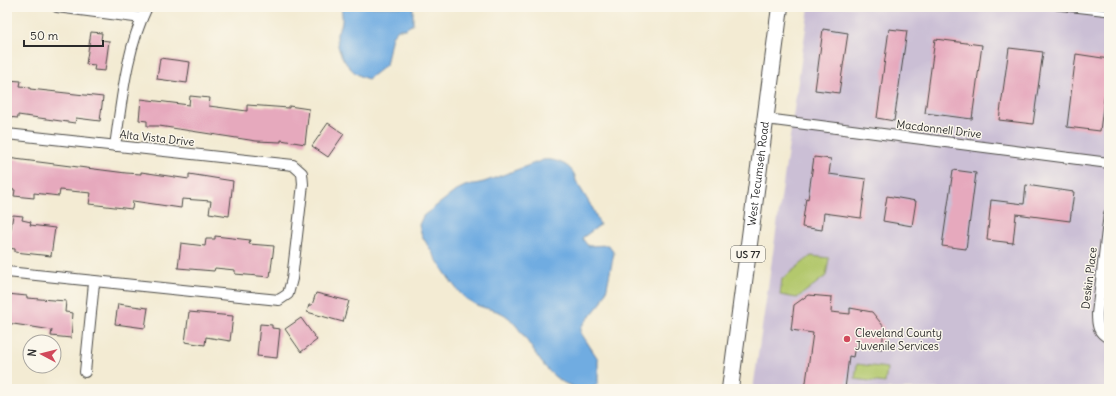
<svg xmlns="http://www.w3.org/2000/svg" width="1116" height="396" font-family="Delius,sans-serif">
  <style>
    .industrial { fill: #cbbfd5 }
    .green { fill: #b3c86d; stroke: #6f7a4c }
    .water { fill: #6face1; stroke: #4d6c86 }
    .building { fill: #e6a9bd }
    .lines { fill: none; stroke-linecap: round; stroke-linejoin: round }
    .service-casing { stroke: #494844; stroke-width: 7 }
    .minor-casing { stroke: #494844; stroke-width: 12 }
    .primary-casing { stroke: #494844; stroke-width: 18 }
    .service { stroke: #fff; stroke-width: 5 }
    .minor { stroke: #fff; stroke-width: 10 }
    .primary { stroke: #fff; stroke-width: 16 }
    .poi-dot { fill: #d1495b; stroke: #fbf7ec; stroke-width: 1.5 }
    .labels { text-anchor: middle; dominant-baseline: central; stroke-width: 3; stroke-linejoin: round; paint-order: stroke }
    .shield { fill: #fbf7ec; stroke: #696865; stroke-width: 1 }
    .shield-label { font-size: 10px; font-weight: bold; fill: #2b2b2b }
    .street-label { font-size: 11px; fill: #2b2b2b; stroke: #fbf7ec }
    .poi-label { font-size: 11px; fill: #2b2b2b; stroke: #fbf7ec; text-anchor: start }
  </style>
  <rect width="100%" height="100%" fill="#fbf7ec"/>
  <filter id="ink" filterUnits="userSpaceOnUse"><feTurbulence type="fractalNoise" baseFrequency=".025" numOctaves="2"/><feDisplacementMap in="SourceGraphic" scale="8" xChannelSelector="R" yChannelSelector="G"/><feConvolveMatrix kernelMatrix="1 2 1 2 8 2 1 2 1" color-interpolation-filters="sRGB"/></filter>
  <filter id="wash" filterUnits="userSpaceOnUse"><feTurbulence type="fractalNoise" baseFrequency=".012" numOctaves="4" result="noise"/><feDisplacementMap in="SourceGraphic" scale="16" xChannelSelector="R" yChannelSelector="G"/><feGaussianBlur stdDeviation="0.9" result="paint"/><feColorMatrix in="noise" values="0 0 0 0 0 0 0 0 0 0 0 0 0 0 0 0 0 1.4 0 .05"/><feComposite in="paint" operator="in"/></filter>
  <g filter="url(#wash)">
    <rect width="100%" height="100%" fill="#f3ebd3"/>
    <polygon class="industrial" points="809,7 1109,7 1109,389 753,389"/>
    <g class="green">
      <polygon points="811,256 829,258 826,276 797,298 780,295 782,279"/>
      <polygon points="857,364 887,368 885,383 855,379"/>
    </g>
    <g class="water">
      <path d="M341,7H413V24L405,29H398L392,36L386,65L368,79C349,74 336,53 337,34C338,30 339,29 341,26C343,21 342,12 341,7Z"/>
      <path d="M543,160C556,158 575,166 576,181L593,209L600,225L582,238L588,246L608,245L614,253L606,292L601,303L581,327V333L598,359V384C589,390 584,390 575,387C541,378 533,341 509,318C500,310 490,310 479,306C475,305 472,302 468,300C457,295 430,249 422,236L419,225L423,216L457,190L465,186L484,182Z"/>
    </g>
    <g id="blocks">
      <g class="building">
        <polygon points="823,29 848,33 839,93 815,90"/>
        <polygon points="889,29 907,31 894,121 877,118"/>
        <polygon points="91,32 102,33 101,40 109,41 105,71 94,70 95,65 86,64"/>
        <polygon points="935,39 982,45 972,119 925,113"/>
        <polygon points="1009,48 1043,52 1033,124 999,120"/>
        <polygon points="1076,54 1109,59 1100,131 1067,127"/>
        <polygon points="160,58 190,62 187,83 157,79"/>
        <polygon points="7,80 21,81 20,86 30,87 30,89 103,97 100,121 76,118 75,123 18,115 18,118 7,117"/>
        <polygon points="190,96 210,98 209,106 247,111 247,105 289,108 289,106 309,109 305,144 281,140 281,142 256,141 159,126 147,126 147,121 139,120 141,99 189,105"/>
        <polygon points="328,123 344,134 328,157 312,146"/>
        <polygon points="814,157 831,159 829,174 866,179 861,218 824,213 822,230 802,227 806,198 808,199"/>
        <polygon points="7,158 126,173 141,174 141,172 189,179 189,174 233,181 229,216 209,213 211,201 182,199 181,208 133,201 132,209 89,204 91,193 60,190 59,196 34,193 34,198 14,196 15,190 7,189"/>
        <polygon points="953,170 976,173 966,249 942,246"/>
        <polygon points="1026,185 1074,192 1070,221 1016,214 1013,243 987,240 991,200 1024,204"/>
        <polygon points="887,196 916,201 912,226 883,221"/>
        <polygon points="13,215 23,216 22,220 31,222 30,225 55,228 51,256 15,252 15,249 8,248"/>
        <polygon points="215,236 250,240 249,244 274,246 270,277 235,274 235,270 215,268 214,271 178,268 181,243 205,246 206,239 215,239"/>
        <polygon points="316,293 349,301 343,322 307,312 309,305 312,305"/>
        <polygon points="7,294 27,296 27,298 66,301 65,312 73,313 71,338 51,336 52,330 7,323"/>
        <polygon points="808,295 832,297 831,312 850,314 850,308 872,312 884,327 882,349 855,346 853,357 849,356 845,389 805,389 813,333 791,330 794,305"/>
        <polygon points="118,304 148,308 145,328 115,324"/>
        <polygon points="189,312 233,316 230,341 206,337 205,345 185,342"/>
        <polygon points="301,318 317,340 301,352 285,329"/>
        <polygon points="260,324 272,325 272,328 280,329 277,358 257,356"/>
      </g>
    </g>
  </g>
  <g filter="url(#ink)">
    <use href="#blocks" fill-opacity="0" stroke="#494844" stroke-width="1"/>
    <g class="lines">
      <defs>
        <polyline id="service" points="1057,7 1109,13"/>
        <g id="minor">
          <polyline points="57,7 142,18"/>
          <polyline points="766,119 1109,163"/>
          <polyline points="7,134 293,165 302,173 303,184 292,279 288,294 279,300 7,272"/>
          <path d="M115,146C122,99 126,50 147,7"/>
          <path d="M1109,214L1097,314C1097,325 1098,333 1109,338"/>
          <polyline points="85,372 94,283"/>
        </g>
        <g id="primary">
          <path id="s1" d="M730,389L780,7"/>
        </g>
      </defs>
      <use href="#service" class="service-casing"/>
      <use href="#minor" class="minor-casing"/>
      <use href="#primary" class="primary-casing"/>
      <use href="#service" class="service"/>
      <use href="#minor" class="minor"/>
      <use href="#primary" class="primary"/>
    </g>
  </g>
  <circle class="poi-dot" cx="847" cy="339" r="4"/>
  <g class="labels">
    <rect class="shield" x="731" y="246" width="34" height="16" rx="3"/>
    <g class="shield-label">
      <text x="748" y="254">US 77</text>
    </g>
    <g class="street-label">
      <text transform="translate(939 129) rotate(7)">Macdonnell Drive</text>
      <text transform="translate(157 138) rotate(6)">Alta Vista Drive</text>
      <text stroke="none"><textPath href="#s1" startOffset="217">West Tecumseh Road</textPath></text>
      <text transform="translate(1089 278) rotate(-83)">Deskin Place</text>
    </g>
    <g class="poi-label">
      <text x="855" y="333">Cleveland County<tspan x="855" dy="13">Juvenile Services</tspan></text>
    </g>
  </g>
  <rect width="1116" height="396" fill="none" stroke="#fbf7ec" stroke-width="24"/>
  <g transform="translate(42 354) rotate(277)"><circle r="19" fill="#fbf7ec" stroke="#a8a59f"/>
  <path d="M0-3L7 15L0 10L-7 15Z" fill="#d1495b"/>
  <text y="-6" font-size="11" font-weight="bold" text-anchor="middle" fill="#2b2b2b">N</text>
  </g>
  <path d="M24 40v6h79v-6" fill="none" stroke="#2b2b2b" stroke-width="2"/>
  <text x="30" y="40" font-size="12" fill="#2b2b2b" stroke="#fbf7ec" stroke-width="3" paint-order="stroke">50 m</text>
</svg>
